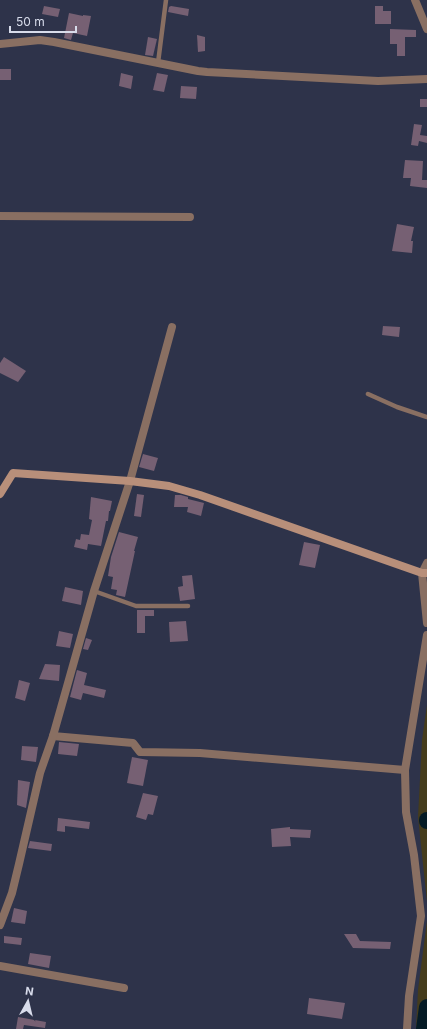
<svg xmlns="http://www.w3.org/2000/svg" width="427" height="1029" font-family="Inter,sans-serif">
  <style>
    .sand { fill: #453c1c }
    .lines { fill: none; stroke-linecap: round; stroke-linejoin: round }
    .river { stroke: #051b25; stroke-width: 16 }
    .building { fill: #766073 }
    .lane { stroke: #896f62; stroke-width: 4.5 }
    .street { stroke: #896f62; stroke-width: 8 }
    .secondary { stroke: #b88f7a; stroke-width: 8 }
  </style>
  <rect width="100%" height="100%" fill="#2e334a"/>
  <g class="sand">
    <polygon points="427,705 427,902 418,817 422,740"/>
    <polygon points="427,921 427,1029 416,1029 418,990"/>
  </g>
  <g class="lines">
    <g class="river">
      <polyline points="427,820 427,821"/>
      <polyline points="424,1029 427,1007"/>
    </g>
  </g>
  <g class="building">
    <polygon points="44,6 60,9 58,17 42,14"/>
    <polygon points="171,6 189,9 188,16 168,12 169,7"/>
    <polygon points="375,6 383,6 383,11 391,11 391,24 375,24"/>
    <polygon points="69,13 83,16 83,15 91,16 87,36 73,33 71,40 64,38"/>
    <polygon points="390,29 416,30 416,37 405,37 405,56 397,56 397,44 390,44"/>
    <polygon points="197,35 205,37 205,51 198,52"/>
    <polygon points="148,37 157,39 153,56 145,55"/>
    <rect x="0" y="69" width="11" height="11"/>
    <polygon points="121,73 133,76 131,89 119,86"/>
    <polygon points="157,73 168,75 164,92 153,90"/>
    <polygon points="181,86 197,87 196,99 180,98"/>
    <rect x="420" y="99" width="7" height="8"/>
    <polygon points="414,124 422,125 420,135 427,136 427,143 419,141 418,146 411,145"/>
    <polygon points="405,160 423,161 422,180 427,180 427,188 410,186 411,178 403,178"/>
    <polygon points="397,224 414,227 411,241 413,241 412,253 392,251"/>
    <polygon points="383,326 400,327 399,337 382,335"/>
    <polygon points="4,357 26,371 18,382 0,373 0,363"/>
    <polygon points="143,454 158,458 154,471 139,467"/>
    <polygon points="137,494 144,495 141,517 134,516"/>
    <polygon points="175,495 181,495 188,497 188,499 204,503 201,516 187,512 188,507 174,507"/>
    <polygon points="91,497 112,501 110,511 109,511 108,521 106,521 101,546 88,544 87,550 74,547 76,539 80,540 81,534 89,535 92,520 89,519"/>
    <polygon points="119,532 138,537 134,551 135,551 125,597 116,595 117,590 111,589 113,577 108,576 111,557"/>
    <polygon points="304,542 320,545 315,568 299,565"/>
    <polygon points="192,575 195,599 180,601 178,587 183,586 182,576"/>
    <polygon points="65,587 83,591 81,605 62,601"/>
    <polygon points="137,610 154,610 154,616 145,616 145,633 137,633"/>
    <polygon points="186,621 188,641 170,642 169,622"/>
    <polygon points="59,631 73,634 70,648 56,646"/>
    <polygon points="86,638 92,640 88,650 83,649"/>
    <polygon points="45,664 60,665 59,681 39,679"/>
    <polygon points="77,670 87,673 84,685 106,690 104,698 83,693 81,700 70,697"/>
    <polygon points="19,680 30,683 25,701 15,698"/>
    <polygon points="59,742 79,744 77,756 58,754"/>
    <polygon points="22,746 38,747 36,762 21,760"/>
    <polygon points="132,757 148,760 143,786 127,783"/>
    <polygon points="18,780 30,782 26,808 17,805"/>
    <polygon points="143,793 158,796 153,815 148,814 146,820 136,817"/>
    <polygon points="58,818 90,822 89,829 65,826 65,832 57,831"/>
    <polygon points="290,827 290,829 311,830 310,838 290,837 291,846 272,847 271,829"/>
    <polygon points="30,841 52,844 51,851 28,848"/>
    <polygon points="14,908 27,911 25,924 11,922"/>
    <polygon points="344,934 356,934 360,941 391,942 390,949 353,948"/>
    <polygon points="4,936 22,938 21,945 4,943"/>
    <polygon points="30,953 51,956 49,968 28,964"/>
    <polygon points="309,998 345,1003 342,1019 307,1014"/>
    <polygon points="18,1017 46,1022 45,1028 24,1025 23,1029 16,1029"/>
  </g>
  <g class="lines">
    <g class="lane">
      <polyline points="158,63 166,0"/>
      <polyline points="368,394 397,407 427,417"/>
      <polyline points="94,591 136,606 188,606"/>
    </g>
    <g class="street">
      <polyline points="415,0 427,29"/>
      <polyline points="0,44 40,40 54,42 198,71 207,72 378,81 427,79"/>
      <polyline points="0,216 190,217"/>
      <polyline points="427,563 422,573 427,623"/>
      <polyline points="53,736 133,743 140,752 200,753 405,770"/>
      <polyline points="0,925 12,893 19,864 40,773 53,736 94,591 130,481 172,327"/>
      <polyline points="0,966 124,988"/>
      <polyline points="407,1029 409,996 421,916 414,855 406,812 405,770 427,635"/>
    </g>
    <polyline class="secondary" points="0,494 13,473 130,481 169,486 200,495 422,573 427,573"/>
  </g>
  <g transform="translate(28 1001) rotate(8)" stroke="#2e334a" stroke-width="3" paint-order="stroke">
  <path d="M0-3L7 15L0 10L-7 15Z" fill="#d8dceb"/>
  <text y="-6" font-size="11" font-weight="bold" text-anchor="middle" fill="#d8dceb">N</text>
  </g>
  <path d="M10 26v6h66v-6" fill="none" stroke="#d8dceb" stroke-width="2"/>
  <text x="16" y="26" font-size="12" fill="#d8dceb" stroke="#2e334a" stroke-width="3" paint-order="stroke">50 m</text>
</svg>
